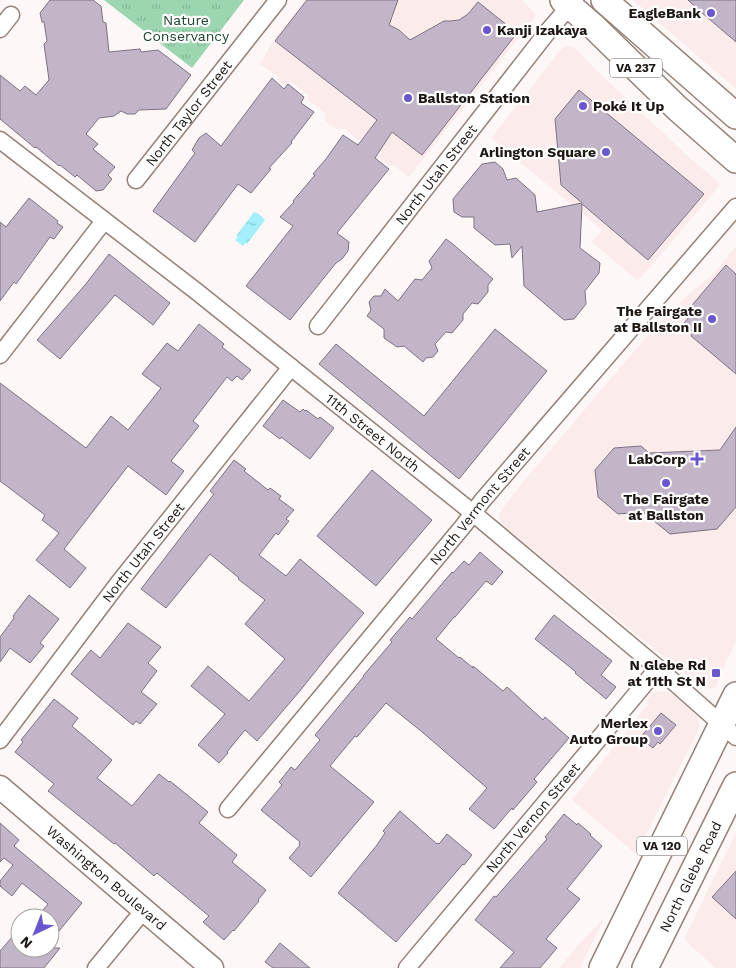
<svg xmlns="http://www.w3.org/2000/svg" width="736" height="968" font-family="'Work Sans',sans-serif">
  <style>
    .commercial { fill: #fcebeb }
    .park { fill: url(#park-tufts) }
    .water { fill: url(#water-ripples) }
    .building { fill: #c2b5c7; stroke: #7d7283 }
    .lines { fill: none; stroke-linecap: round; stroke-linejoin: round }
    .minor-casing { stroke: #958078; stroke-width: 19 }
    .secondary-casing { stroke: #958078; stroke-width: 25 }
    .primary-casing { stroke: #958078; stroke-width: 28 }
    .minor { stroke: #fff; stroke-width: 16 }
    .secondary { stroke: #fff; stroke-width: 22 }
    .primary { stroke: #fff; stroke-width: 25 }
    .poi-dot { fill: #6a57d0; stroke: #fff; stroke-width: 2 }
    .labels { text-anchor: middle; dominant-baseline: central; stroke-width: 4.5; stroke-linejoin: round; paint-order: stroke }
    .shield { fill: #fff; stroke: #625d5a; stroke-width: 1 }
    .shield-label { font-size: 12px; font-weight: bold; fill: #1f1714 }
    .poi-label { font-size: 14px; font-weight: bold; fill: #1f1714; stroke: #fff; text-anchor: end }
    .park-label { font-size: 14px; fill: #1c462e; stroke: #fff }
    .street-label { font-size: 14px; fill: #1f1714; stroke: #fff }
  </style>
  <defs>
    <pattern id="park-tufts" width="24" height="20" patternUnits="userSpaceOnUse" patternTransform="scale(1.25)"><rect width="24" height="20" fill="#9bd6b0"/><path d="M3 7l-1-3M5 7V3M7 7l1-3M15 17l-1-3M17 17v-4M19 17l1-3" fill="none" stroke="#85b796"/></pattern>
    <pattern id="water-ripples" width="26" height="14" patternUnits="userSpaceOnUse" patternTransform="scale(1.25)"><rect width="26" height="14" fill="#a3effb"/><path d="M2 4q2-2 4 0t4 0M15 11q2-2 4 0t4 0" fill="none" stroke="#8cccd6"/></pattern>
  </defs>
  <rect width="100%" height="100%" fill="#fdf8f7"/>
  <g class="commercial">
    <polygon points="305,0 522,0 534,12 535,17 409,177 393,165 391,167 378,158 382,152 362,137 359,141 345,129 338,129 329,125 326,121 325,113 307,99 309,96 290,81 285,86 277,80 279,77 260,64 274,40"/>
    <polygon points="633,0 736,0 736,89"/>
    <polygon points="570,46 577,50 598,72 691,159 716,180 719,186 710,197 638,281 592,242 602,230 491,138 563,47"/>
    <polygon points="736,246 736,641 718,680 716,688 705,689 700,686 505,527 500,520 499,515 503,508 523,482 653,329 690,293 713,274"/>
    <polygon points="661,691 669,693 678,699 688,707 696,715 699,722 699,729 636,854 572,800 648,704 646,701 653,693"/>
    <polygon points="736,833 736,968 716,968 692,947 686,941 685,937"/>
    <polygon points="605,917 580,968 559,968 576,948"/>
  </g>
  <polygon class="park" points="104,0 244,0 192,68"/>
  <polygon class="water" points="254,212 259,214 265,220 247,244 245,243 243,246 235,240 238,237 236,236"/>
  <g class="building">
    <polygon points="50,0 93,0 101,6 103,22 106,23 109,52 140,49 141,52 158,50 191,75 166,109 139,110 135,114 127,114 121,111 114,116 99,118 86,134 98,144 93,149 115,167 108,175 112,179 103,190 96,191 77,175 75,177 60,165 59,166 36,147 35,148 0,119 0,75 20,91 25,86 36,95 49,80 44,44 47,41 44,22 42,22 40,13"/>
    <polygon points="307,0 398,0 389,25 399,30 410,40 444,21 451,21 459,20 468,14 478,2 517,33 422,155 392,132 375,158 389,169 337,233 349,242 348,251 342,259 336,263 290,320 246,286 293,226 280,217 294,202 293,201 315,175 313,174 326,159 343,135 358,145 377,120 275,41"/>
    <polygon points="688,0 736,0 736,42 701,12"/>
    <polygon points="272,78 284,89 288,84 304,97 301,103 314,112 291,142 292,143 269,168 271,169 251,193 238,184 195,242 153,211 195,153 192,150 199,138 206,133 221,146"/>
    <polygon points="579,90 704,194 648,260 582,204 580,248 600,263 599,273 585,291 586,304 574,319 564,320 524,286 522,246 512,258 510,244 495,245 474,228 474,217 462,217 454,212 453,199 482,164 495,162 503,169 507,180 516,178 535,195 537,212 582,203 561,185 555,119"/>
    <polygon points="29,198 58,221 57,223 63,227 54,239 50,237 16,284 14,282 0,301 0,222 6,227"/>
    <polygon points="446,239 454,245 493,279 488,285 488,292 478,304 472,303 463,314 463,320 452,333 446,332 435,344 438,351 433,357 426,358 423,362 404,346 397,347 384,338 384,329 367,316 371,310 369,302 374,296 381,296 385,289 398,301 415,279 422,280 432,268 429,261"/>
    <polygon points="109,254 170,303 153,325 115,295 60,359 37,340 85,285"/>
    <polygon points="726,265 736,274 736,374 691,336 693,332 683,324 692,314 688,310"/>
    <polygon points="199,324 224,344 222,347 251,370 242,380 237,376 232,381 227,377 193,421 199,426 171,461 184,471 166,495 128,466 64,549 86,568 70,588 36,560 59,533 42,520 45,515 0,481 0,383 86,448 111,416 128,430 161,388 142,374 167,343 178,351"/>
    <polygon points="495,329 547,371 459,479 319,364 336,344 424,416"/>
    <polygon points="283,400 300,412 303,409 305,411 306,410 318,419 320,417 334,428 310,459 281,437 280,439 263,426"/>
    <polygon points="736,427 736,507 717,529 670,534 643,512 618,514 598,497 595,470 614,448 641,446 649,453 720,450"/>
    <polygon points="234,460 246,469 244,471 268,490 270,488 281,496 279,499 294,510 286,519 289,521 278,535 276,533 259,555 286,576 300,559 364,613 331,652 299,692 257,741 245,730 227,752 228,753 219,763 198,745 225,714 191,686 208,666 249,701 285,659 245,624 265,600 238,579 239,578 210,554 166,608 141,589 214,494 210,491"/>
    <polygon points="372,470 432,520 376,586 317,536"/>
    <polygon points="480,552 503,572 492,585 486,581 455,617 454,617 436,639 459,658 460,657 473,668 473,666 503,691 507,687 543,720 545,717 569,738 534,779 537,782 513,810 512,808 494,829 469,809 487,788 421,731 386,703 357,737 355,736 330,766 374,802 311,877 289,858 300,845 299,844 300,842 261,810 282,785 279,782 291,767 295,770 320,740 315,735 364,676 363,676 392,642 390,640 410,617 412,619 452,572 453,573 464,561 469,565"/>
    <polygon points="29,595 59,619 40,643 44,646 30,663 10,648 0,662 0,637 14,618 13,616"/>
    <polygon points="554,615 612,661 601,675 616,687 606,699 575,673 576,672 535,639"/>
    <polygon points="128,623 161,647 148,663 157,671 141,692 157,704 140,724 136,721 133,725 71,674 91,650 100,658"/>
    <polygon points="54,699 78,718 72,726 112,760 97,778 132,806 159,774 169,782 170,781 208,812 199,823 237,855 232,862 266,890 258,900 259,901 243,920 234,931 233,930 224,940 203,922 209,916 157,873 154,876 115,843 114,844 48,791 54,784 15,752 23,742 21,740"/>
    <polygon points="661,713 676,725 660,744 658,742 653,748 640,738"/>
    <polygon points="400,811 437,844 437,843 439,844 447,834 472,855 464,865 463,864 396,942 338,893 377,845 385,833 383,831"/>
    <polygon points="564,814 577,825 578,823 591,834 590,835 602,846 567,889 580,899 546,939 557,948 540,968 500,968 514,952 475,920 494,896 496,897 547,839 545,837"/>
    <polygon points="0,823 19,840 14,846 82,903 50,942 50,916 43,910 48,904 22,883 12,896 0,886 0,881 13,865 4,858 0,862"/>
    <polygon points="736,871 736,919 712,897"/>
    <polygon points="20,928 20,948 60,948 44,968 0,968 0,951"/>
    <polygon points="280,943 310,968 273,968 265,962"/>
  </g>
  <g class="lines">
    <defs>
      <g id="minor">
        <polyline points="0,29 11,15"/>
        <path id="s1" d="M0,140L196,291L473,513L658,668L736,737"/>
        <path id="s2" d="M136,180L278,0"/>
        <path id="s3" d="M318,326L549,30L575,0"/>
        <polyline points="0,355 104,221"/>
        <path id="s4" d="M0,740L117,585L291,367"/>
        <path id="s5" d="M228,809L464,525L482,501L736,207"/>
        <polyline points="96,968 144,910"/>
        <path id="s6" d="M407,968L658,668"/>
      </g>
      <g id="secondary">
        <path id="s7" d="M0,787L212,968"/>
      </g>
      <g id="primary">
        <polyline points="563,0 594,27 677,108 736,160"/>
        <polyline points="604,0 736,116"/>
        <polyline points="602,968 736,695"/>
        <path id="s8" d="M645,968L736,785"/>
      </g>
    </defs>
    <use href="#minor" class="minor-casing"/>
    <use href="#secondary" class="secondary-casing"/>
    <use href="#primary" class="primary-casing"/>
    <use href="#minor" class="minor"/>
    <use href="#secondary" class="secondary"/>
    <use href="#primary" class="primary"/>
  </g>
  <g class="poi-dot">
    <circle cx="711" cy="13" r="5"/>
    <circle cx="487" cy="30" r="5"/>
    <circle cx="408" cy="98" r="5"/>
    <circle cx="583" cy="106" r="5"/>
    <circle cx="606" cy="152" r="5"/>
    <circle cx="712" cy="319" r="5"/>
    <path d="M694.5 451.5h5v5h5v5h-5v5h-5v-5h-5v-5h5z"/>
    <circle cx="666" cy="483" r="5"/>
    <rect x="711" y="668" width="10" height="10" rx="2.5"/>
    <circle cx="658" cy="731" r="5"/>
  </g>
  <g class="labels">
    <g class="shield">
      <rect x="610" y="58.5" width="52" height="19" rx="4"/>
      <rect x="637" y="836.5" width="50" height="19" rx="4"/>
    </g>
    <g class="shield-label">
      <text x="636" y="68">VA 237</text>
      <text x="662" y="846">VA 120</text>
    </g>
    <g class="poi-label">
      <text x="701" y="13">EagleBank</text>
      <text x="497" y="30" text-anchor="start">Kanji Izakaya</text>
      <text x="418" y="98" text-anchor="start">Ballston Station</text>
      <text x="593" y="106" text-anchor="start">Poké It Up</text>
      <text x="596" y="152">Arlington Square</text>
      <text x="702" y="311">The Fairgate<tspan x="702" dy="16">at Ballston II</tspan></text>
      <text x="686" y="459">LabCorp</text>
      <text x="666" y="499" text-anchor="middle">The Fairgate<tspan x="666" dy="16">at Ballston</tspan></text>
      <text x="706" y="665">N Glebe Rd<tspan x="706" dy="16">at 11th St N</tspan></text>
      <text x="648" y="723">Merlex<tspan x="648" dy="16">Auto Group</tspan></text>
    </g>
    <g class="park-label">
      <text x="186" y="20">Nature<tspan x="186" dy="16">Conservancy</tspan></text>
    </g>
    <g class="street-label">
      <text stroke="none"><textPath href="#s2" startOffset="85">North Taylor Street</textPath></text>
      <text stroke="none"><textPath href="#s3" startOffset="192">North Utah Street</textPath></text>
      <text stroke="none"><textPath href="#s1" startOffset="474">11th Street North</textPath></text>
      <text stroke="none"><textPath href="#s5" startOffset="394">North Vermont Street</textPath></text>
      <text stroke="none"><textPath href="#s4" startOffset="236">North Utah Street</textPath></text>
      <text stroke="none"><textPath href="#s6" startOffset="196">North Vernon Street</textPath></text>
      <text stroke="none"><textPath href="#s8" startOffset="102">North Glebe Road</textPath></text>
      <text stroke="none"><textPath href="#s7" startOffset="140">Washington Boulevard</textPath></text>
    </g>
  </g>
  <g transform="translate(35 933) rotate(223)"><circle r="24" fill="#ffffff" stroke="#a5a2a1"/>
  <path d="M0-4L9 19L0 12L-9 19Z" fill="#6a57d0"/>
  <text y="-8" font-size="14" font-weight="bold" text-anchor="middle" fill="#1f1714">N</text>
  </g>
</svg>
